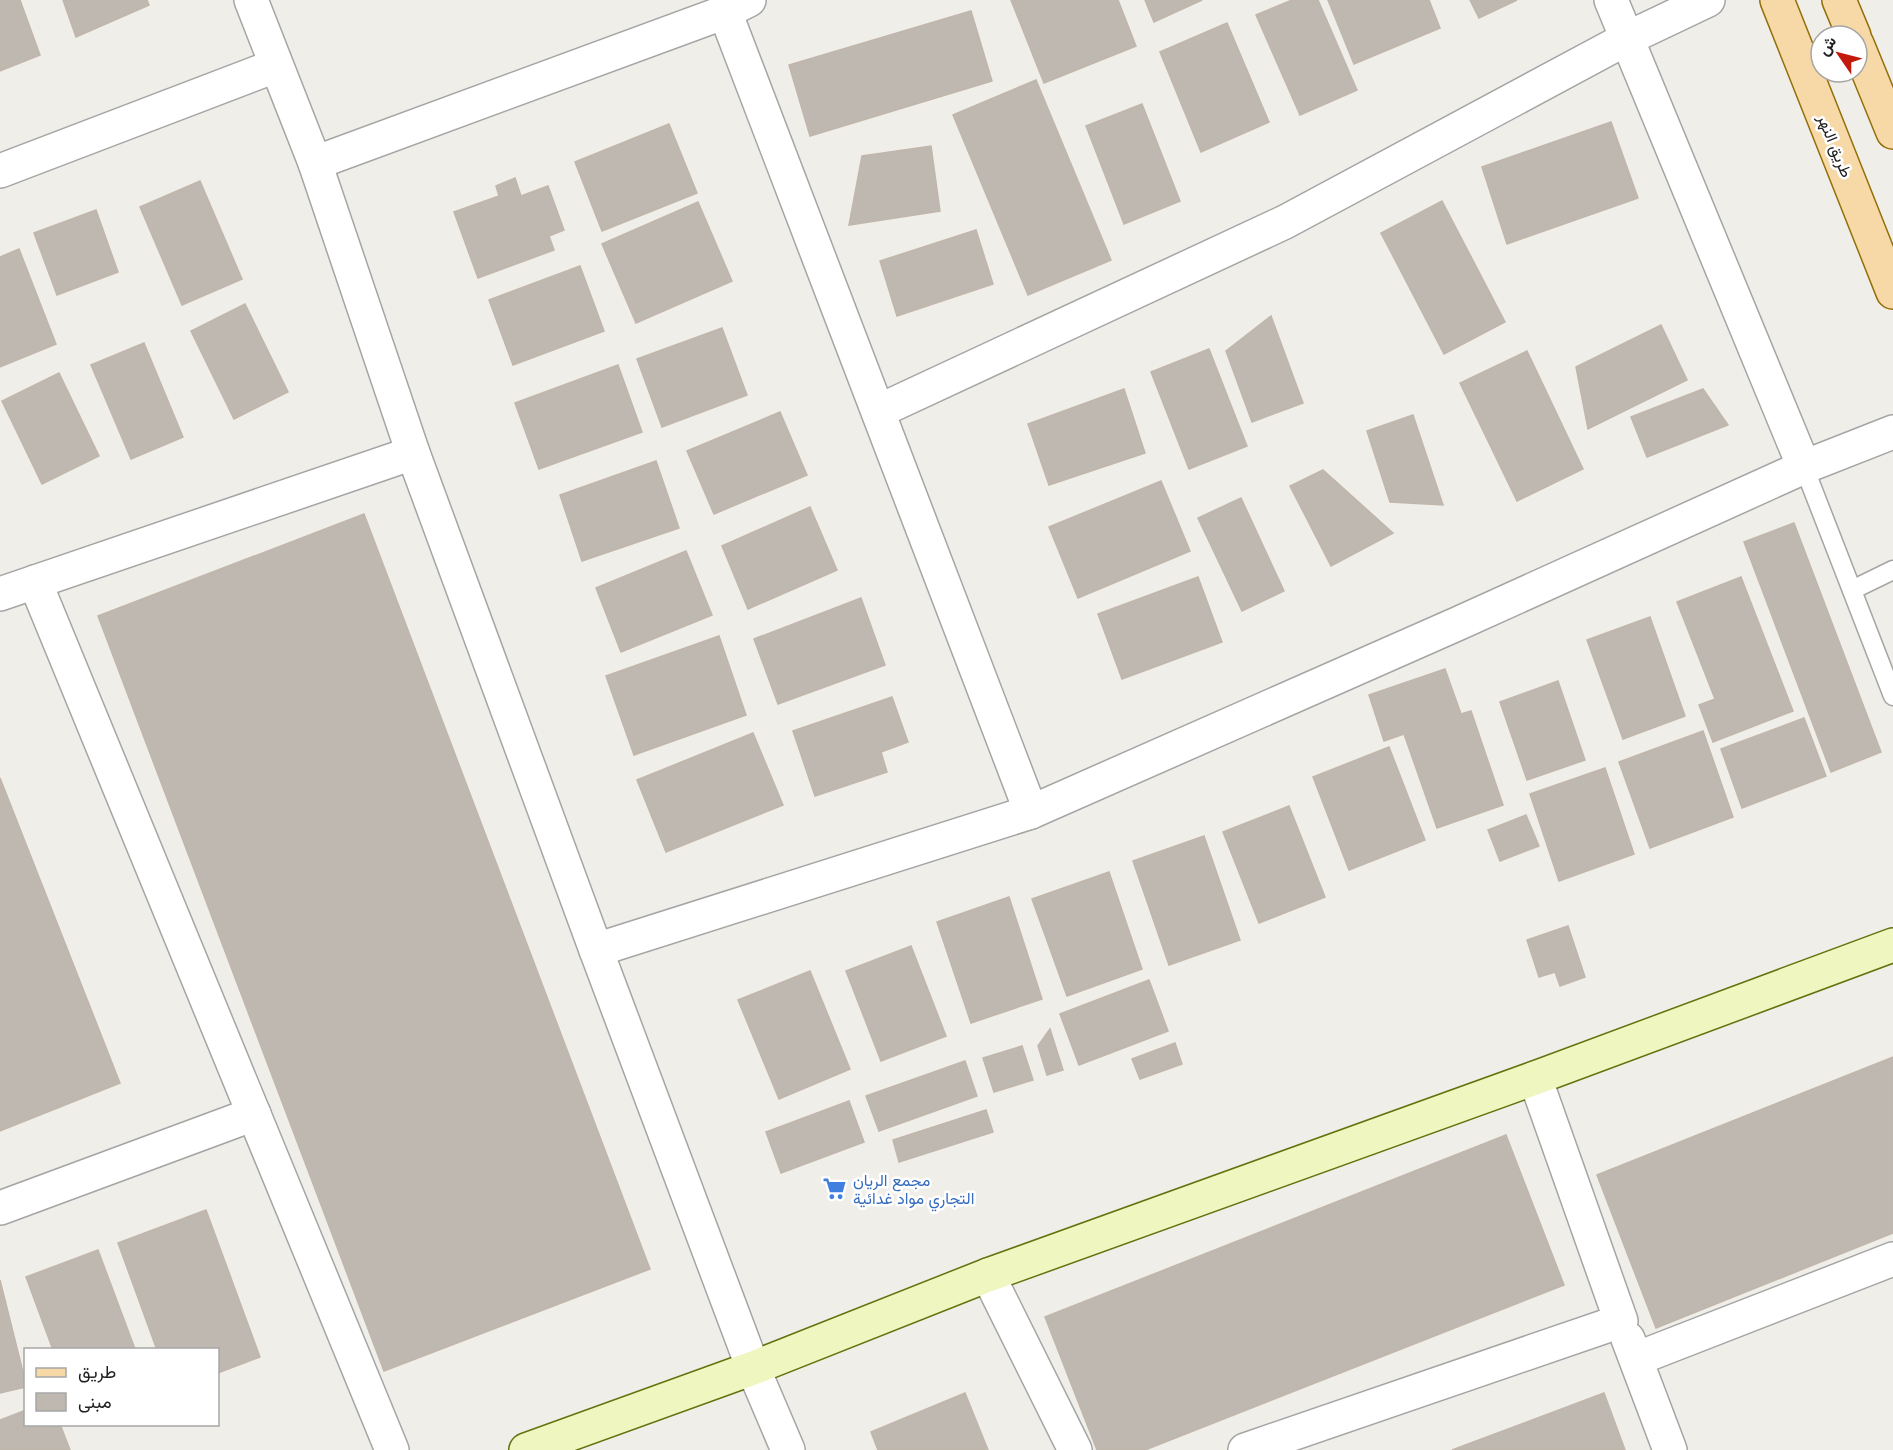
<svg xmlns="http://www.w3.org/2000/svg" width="1893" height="1450" font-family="Arial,Vazirmatn,sans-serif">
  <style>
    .building { fill: #beb8b1; stroke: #c1b6ab; stroke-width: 1.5 }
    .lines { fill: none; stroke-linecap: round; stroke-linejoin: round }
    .service-casing { stroke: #a5a5a5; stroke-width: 21 }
    .minor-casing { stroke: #a5a5a5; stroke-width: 36 }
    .secondary-casing { stroke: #61730c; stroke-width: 36 }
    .primary-casing { stroke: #936f0a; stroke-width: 36 }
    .service { stroke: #fff; stroke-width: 18 }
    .minor { stroke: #fff; stroke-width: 33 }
    .secondary { stroke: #f0f6c0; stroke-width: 33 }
    .primary { stroke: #f6d9a7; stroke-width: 33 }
    .labels { text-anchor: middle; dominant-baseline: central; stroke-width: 5; stroke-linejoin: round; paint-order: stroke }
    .street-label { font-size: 16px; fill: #212121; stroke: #fff }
    .shop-label { font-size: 16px; fill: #366cbe; stroke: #fff; text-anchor: start }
  </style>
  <rect width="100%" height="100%" fill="#f0eee8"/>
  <g class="building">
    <polygon points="0,0 20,0 40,55 0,71"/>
    <polygon points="63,0 147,0 149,5 76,37"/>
    <polygon points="1011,0 1118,0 1136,46 1044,83"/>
    <polygon points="1145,0 1202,0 1154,22"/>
    <polygon points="1292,0 1318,0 1357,90 1300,115 1256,15"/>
    <polygon points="1328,0 1429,0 1440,28 1354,64"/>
    <polygon points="1470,0 1517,0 1479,18"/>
    <polygon points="971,11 992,81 810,136 789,65"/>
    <polygon points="1227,23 1269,122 1201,152 1160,52"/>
    <polygon points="1036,80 1111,260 1028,295 953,115"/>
    <polygon points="1142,104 1180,201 1124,224 1086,126"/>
    <polygon points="1611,122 1638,198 1507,244 1482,167"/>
    <polygon points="669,124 697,193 602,231 575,162"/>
    <polygon points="931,146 940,211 849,225 862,156"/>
    <polygon points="515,178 521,196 548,186 564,230 549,236 554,250 478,278 454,212 499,196 496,186"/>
    <polygon points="200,181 242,279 182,305 140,207"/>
    <polygon points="1442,201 1505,322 1444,354 1381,233"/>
    <polygon points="698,202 732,281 636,323 602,244"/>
    <polygon points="96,210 118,272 57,295 34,233"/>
    <polygon points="976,230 993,284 897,316 880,261"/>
    <polygon points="19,249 56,344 0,367 0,257"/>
    <polygon points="580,266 604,331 513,365 489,300"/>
    <polygon points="245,304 288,392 234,419 191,331"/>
    <polygon points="1271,316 1303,403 1252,422 1226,351"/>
    <polygon points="1661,325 1687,380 1588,429 1576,367"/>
    <polygon points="722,328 747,395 662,427 637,359"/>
    <polygon points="144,343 183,437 131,459 91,365"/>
    <polygon points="1209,349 1247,446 1189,469 1151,372"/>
    <polygon points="1527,351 1583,469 1517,501 1460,383"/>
    <polygon points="618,365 642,432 539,469 515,403"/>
    <polygon points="59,373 99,456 42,484 2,401"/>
    <polygon points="1124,389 1145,453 1049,485 1028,424"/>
    <polygon points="1703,389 1728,425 1647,457 1631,417"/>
    <polygon points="780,412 807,475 714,514 687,451"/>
    <polygon points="1413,415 1443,505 1390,502 1367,431"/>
    <polygon points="656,461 679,528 582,561 560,495"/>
    <polygon points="1323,470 1393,533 1331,566 1290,486"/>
    <polygon points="1161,481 1190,551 1078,598 1049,527"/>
    <polygon points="1241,498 1284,591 1242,611 1198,518"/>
    <polygon points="810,507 837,570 748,609 722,546"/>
    <polygon points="364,514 650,1269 384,1371 98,616"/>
    <polygon points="1794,523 1881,752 1831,772 1744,542"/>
    <polygon points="686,551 712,615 621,652 596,588"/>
    <polygon points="1198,577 1222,642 1122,679 1098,614"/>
    <polygon points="1741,577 1793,711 1713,742 1699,705 1715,699 1677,602"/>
    <polygon points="861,598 885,665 778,704 754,639"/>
    <polygon points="1650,617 1685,716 1623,739 1587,640"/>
    <polygon points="719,636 746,715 634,755 606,676"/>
    <polygon points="1445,669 1461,714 1471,711 1503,805 1437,828 1404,734 1384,741 1369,695"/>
    <polygon points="1558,681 1585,760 1527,780 1500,702"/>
    <polygon points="892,697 908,742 881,752 887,772 815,796 793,731"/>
    <polygon points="1804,718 1826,776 1742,808 1721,749"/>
    <polygon points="1703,731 1733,817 1650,848 1619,762"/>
    <polygon points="753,733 783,805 666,852 637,780"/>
    <polygon points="1389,747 1425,840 1349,870 1313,777"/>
    <polygon points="1605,768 1634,854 1559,881 1530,794"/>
    <polygon points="0,778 120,1083 0,1131"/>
    <polygon points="1289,806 1325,897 1259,923 1223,832"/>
    <polygon points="1526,815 1539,846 1500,861 1488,830"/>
    <polygon points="1204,836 1240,940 1169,965 1133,861"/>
    <polygon points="1109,872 1142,969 1067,996 1032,899"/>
    <polygon points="1009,897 1042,999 971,1023 937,922"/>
    <polygon points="1568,926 1585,977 1560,986 1555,972 1539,977 1527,940"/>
    <polygon points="911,946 946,1036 881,1061 846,971"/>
    <polygon points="810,971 850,1069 779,1099 738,1000"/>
    <polygon points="1149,980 1168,1031 1079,1065 1060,1014"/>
    <polygon points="1050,1029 1063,1070 1047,1075 1038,1046"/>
    <polygon points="1175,1043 1182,1064 1140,1079 1132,1059"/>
    <polygon points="1022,1046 1033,1080 994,1092 983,1058"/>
    <polygon points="1893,1057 1893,1233 1656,1328 1597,1175"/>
    <polygon points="965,1061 977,1096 879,1131 866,1096"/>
    <polygon points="849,1101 864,1142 781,1173 766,1132"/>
    <polygon points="986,1110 993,1132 899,1162 893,1140"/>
    <polygon points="1506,1135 1564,1285 1145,1450 1097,1450 1045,1317"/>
    <polygon points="206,1210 260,1357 218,1373 218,1350 157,1350 118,1243"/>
    <polygon points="98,1250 135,1349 53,1350 26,1277"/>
    <polygon points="0,1280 26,1384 26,1387 0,1393"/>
    <polygon points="965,1393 988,1450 878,1450 871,1432"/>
    <polygon points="1604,1393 1625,1450 1452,1450"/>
    <polygon points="26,1410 26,1424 60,1424 70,1450 0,1450 0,1420"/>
  </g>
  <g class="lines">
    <defs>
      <g id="service">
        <polyline points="1804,467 1893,696"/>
        <polyline points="1852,590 1893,570"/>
      </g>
      <g id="minor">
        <polyline points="251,0 315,163 413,453 596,950 753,1368 788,1450"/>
        <polyline points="1611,0 1804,467"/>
        <polyline points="725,12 1031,812"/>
        <polyline points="315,163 725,12 749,0"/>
        <polyline points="0,171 275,66"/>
        <polyline points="879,411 1285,222 1626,39 1708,0"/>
        <polyline points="35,582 392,1450"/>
        <polyline points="0,594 413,453"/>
        <polyline points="596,950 1031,812 1457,624 1804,467 1893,432"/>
        <polyline points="0,1208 254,1114"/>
        <polyline points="988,1275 1075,1450"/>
        <polyline points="1628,1339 1670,1450"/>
        <polyline points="1636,1359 1893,1259"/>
        <polyline points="1245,1450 1621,1321 1535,1078"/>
      </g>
      <polyline id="secondary" points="526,1450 753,1368 988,1275 1535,1078 1893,945"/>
      <g id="primary">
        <polyline points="1777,0 1893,292"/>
        <polyline points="1839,0 1854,36"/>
        <polyline points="1857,44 1893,132"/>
      </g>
    </defs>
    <use href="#service" class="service-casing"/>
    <use href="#minor" class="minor-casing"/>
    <use href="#secondary" class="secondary-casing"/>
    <use href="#primary" class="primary-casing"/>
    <use href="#service" class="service"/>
    <use href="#minor" class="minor"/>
    <use href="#secondary" class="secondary"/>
    <use href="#primary" class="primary"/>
  </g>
  <defs>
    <symbol id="supermarket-bare" viewBox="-9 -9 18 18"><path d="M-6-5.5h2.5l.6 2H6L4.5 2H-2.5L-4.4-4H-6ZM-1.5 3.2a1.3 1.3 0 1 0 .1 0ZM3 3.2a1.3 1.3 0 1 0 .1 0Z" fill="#3f7fe0" stroke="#fff" stroke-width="2.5" paint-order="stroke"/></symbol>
  </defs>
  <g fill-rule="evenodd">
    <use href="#supermarket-bare" x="818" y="1172" width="33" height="33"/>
  </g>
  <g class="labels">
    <g class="street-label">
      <text transform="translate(1835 146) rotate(68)">طريق النهر</text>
    </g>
    <g class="shop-label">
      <text x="853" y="1180">مجمع الريان<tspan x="853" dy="18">التجاري مواد غدائية</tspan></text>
    </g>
  </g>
  <rect x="24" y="1348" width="195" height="78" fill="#ffffff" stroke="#a6a6a6" stroke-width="1.5"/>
  <rect x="36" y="1368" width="30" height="9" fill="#f6d9a7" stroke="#a6a6a6" stroke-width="1.5"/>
  <text x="78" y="1378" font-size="18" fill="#212121">طريق</text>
  <rect x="36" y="1393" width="30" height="18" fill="#beb8b1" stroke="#a6a6a6" stroke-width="1.5"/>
  <text x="78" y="1408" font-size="18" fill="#212121">مبنى</text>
  <g transform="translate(1839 54) rotate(305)"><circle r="28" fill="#ffffff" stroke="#a6a6a6" stroke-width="1.5"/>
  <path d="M0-4.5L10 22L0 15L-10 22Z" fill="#c4190d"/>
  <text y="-9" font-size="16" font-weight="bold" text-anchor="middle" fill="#212121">ش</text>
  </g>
</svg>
